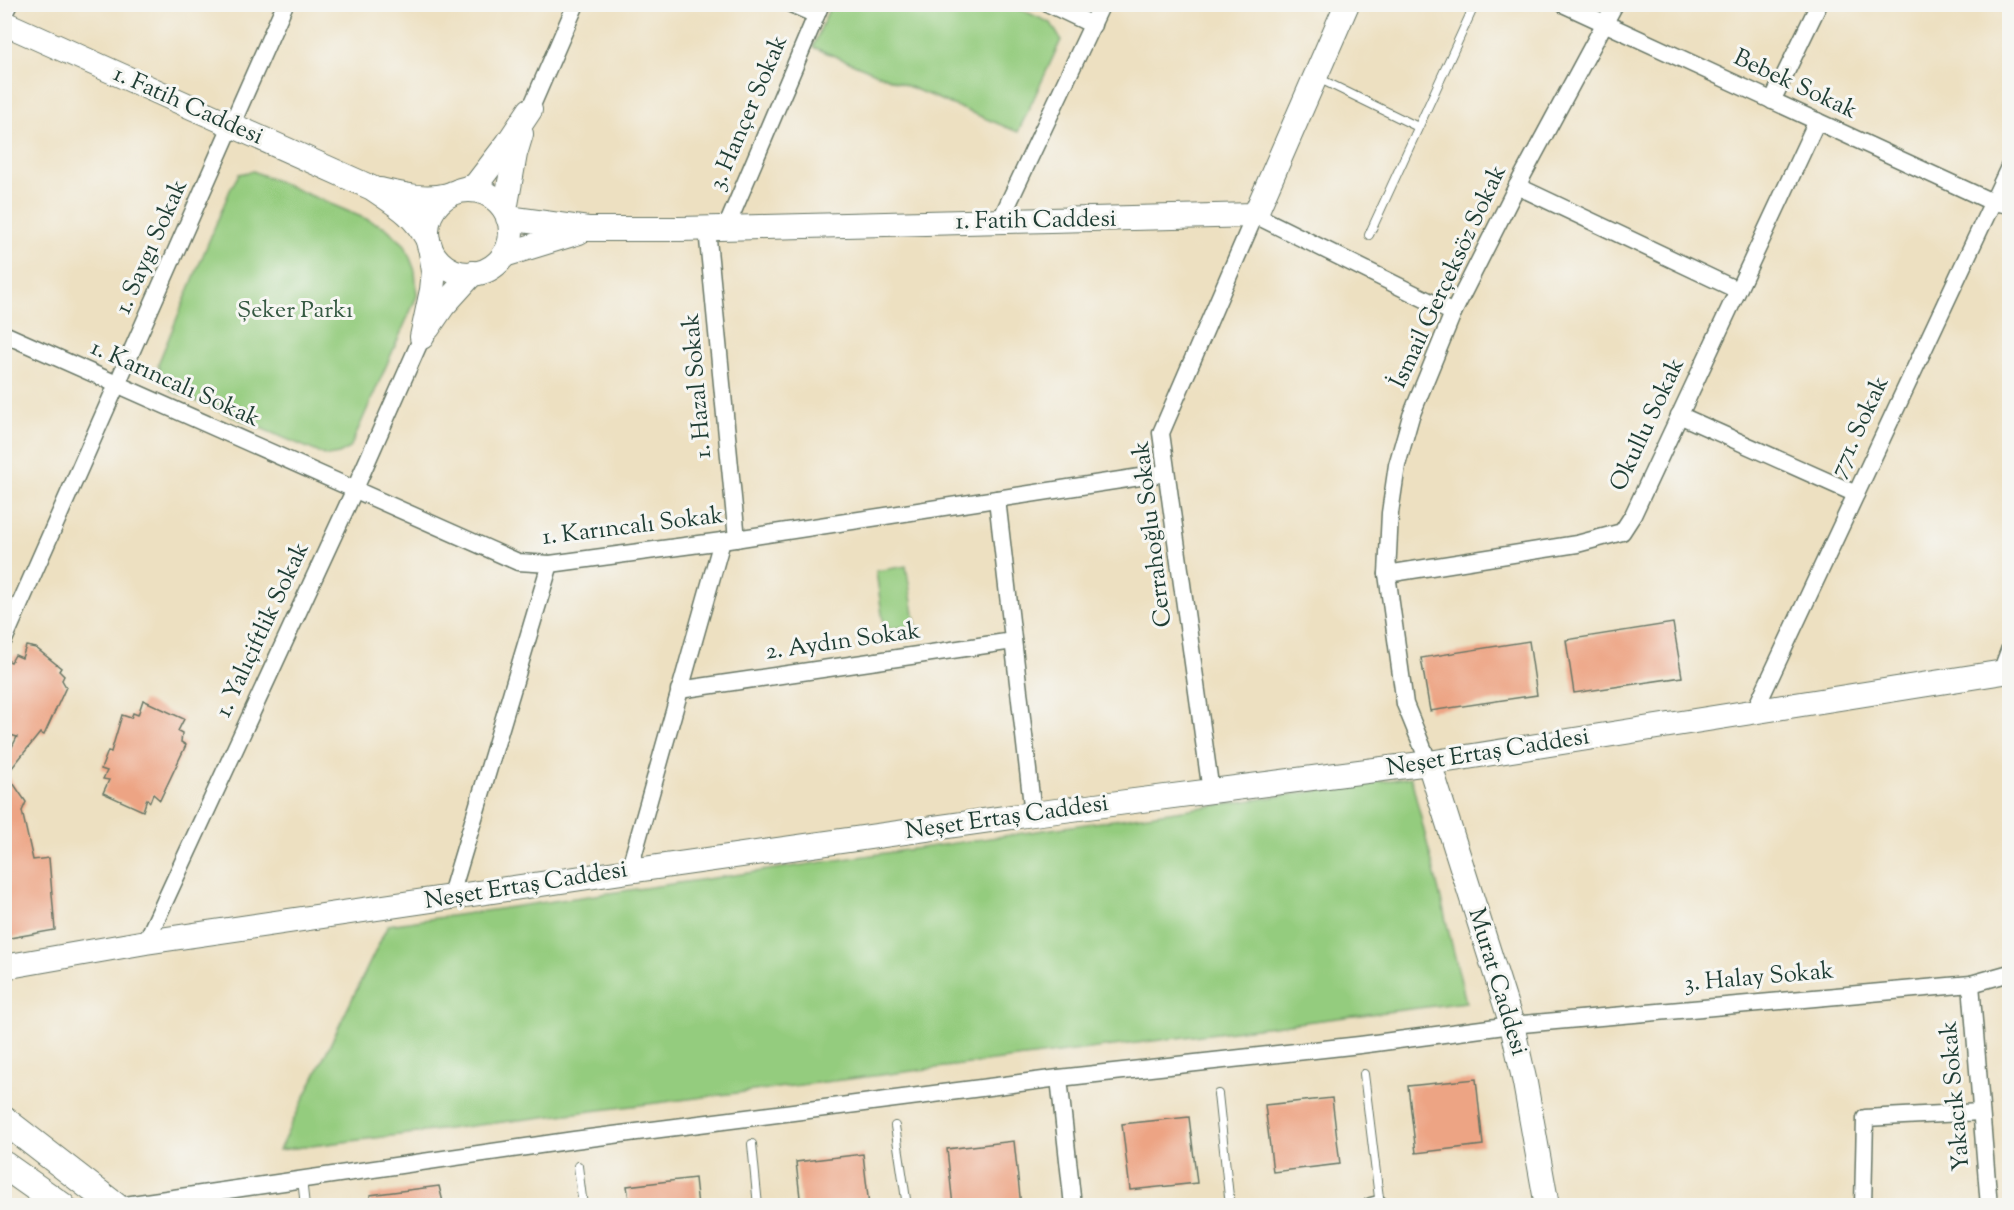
<svg xmlns="http://www.w3.org/2000/svg" width="2014" height="1210" font-family="'Sorts Mill Goudy',serif">
  <style>
    .green { fill: #94cc7e; stroke: #5a8459; stroke-width: 1.5 }
    .building { fill: #eda484 }
    .lines { fill: none; stroke-linecap: round; stroke-linejoin: round }
    .lane-casing { stroke: #677665; stroke-width: 10 }
    .street-casing { stroke: #677665; stroke-width: 19 }
    .secondary-casing { stroke: #677665; stroke-width: 26 }
    .primary-casing { stroke: #677665; stroke-width: 29 }
    .lane { stroke: #fff; stroke-width: 8 }
    .street { stroke: #fff; stroke-width: 16 }
    .secondary { stroke: #fff; stroke-width: 24 }
    .primary { stroke: #fff; stroke-width: 27 }
    .labels { text-anchor: middle; dominant-baseline: central; stroke-width: 6; stroke-linejoin: round; paint-order: stroke }
    .street-label { font-size: 24px; fill: #1f3d34; stroke: #f6f6f2 }
    .park-label { font-size: 24px; fill: #365a43; stroke: #f6f6f2 }
  </style>
  <rect width="100%" height="100%" fill="#f6f6f2"/>
  <filter id="ink" filterUnits="userSpaceOnUse"><feTurbulence type="fractalNoise" baseFrequency=".0167" numOctaves="2"/><feDisplacementMap in="SourceGraphic" scale="12" xChannelSelector="R" yChannelSelector="G"/><feConvolveMatrix kernelMatrix="1 2 1 2 8 2 1 2 1" color-interpolation-filters="sRGB"/></filter>
  <filter id="wash" filterUnits="userSpaceOnUse"><feTurbulence type="fractalNoise" baseFrequency=".008" numOctaves="4" result="noise"/><feDisplacementMap in="SourceGraphic" scale="24" xChannelSelector="R" yChannelSelector="G"/><feGaussianBlur stdDeviation="1.35" result="paint"/><feColorMatrix in="noise" values="0 0 0 0 0 0 0 0 0 0 0 0 0 0 0 0 0 1.4 0 .05"/><feComposite in="paint" operator="in"/></filter>
  <g filter="url(#wash)">
    <rect width="100%" height="100%" fill="#ede0c1"/>
    <g class="green">
      <polygon points="831,4 1011,5 1051,23 1061,40 1018,132 813,47"/>
      <polygon points="253,171 385,227 405,245 415,271 417,296 350,448 339,454 327,456 172,391 161,379 158,364 230,190 239,174"/>
      <polygon points="906,566 916,626 884,629 876,571"/>
      <polygon points="1411,777 1466,1002 279,1150 388,925"/>
    </g>
    <g id="blocks">
      <g class="building">
        <polygon points="1673,623 1682,677 1574,693 1566,640"/>
        <polygon points="1529,641 1537,695 1430,711 1421,658"/>
        <polygon points="26,646 36,648 61,668 59,671 64,676 62,680 66,687 44,735 40,733 7,774 26,802 22,811 33,860 49,858 55,930 4,939 4,763 17,737 4,733 4,659 11,662 15,655 22,658"/>
        <polygon points="143,700 184,719 178,731 182,733 181,742 186,745 160,800 153,794 150,802 147,799 143,811 103,793 109,780 103,779 107,771 101,769 108,751 111,752 122,715 131,718 133,713 138,715"/>
        <polygon points="1476,1079 1483,1145 1416,1153 1408,1086"/>
        <polygon points="1332,1098 1340,1164 1273,1172 1265,1105"/>
        <polygon points="1189,1117 1197,1183 1130,1190 1122,1124"/>
        <polygon points="1014,1141 1021,1206 953,1206 947,1149"/>
        <polygon points="863,1154 869,1206 801,1206 796,1162"/>
        <polygon points="695,1178 698,1206 630,1206 627,1186"/>
        <polygon points="439,1186 444,1206 370,1206 370,1195"/>
      </g>
    </g>
  </g>
  <g filter="url(#ink)">
    <use href="#blocks" fill-opacity="0" stroke="#677665" stroke-width="1.5"/>
    <g class="lines">
      <defs>
        <g id="lane">
          <polyline points="1318,78 1418,127"/>
          <polyline points="1369,235 1475,4"/>
          <polyline points="1364,1074 1380,1206"/>
          <polyline points="1218,1094 1230,1206"/>
          <polyline points="895,1126 907,1206"/>
          <polyline points="752,1144 758,1206"/>
          <polyline points="578,1166 583,1206"/>
          <polyline points="302,1179 305,1206"/>
        </g>
        <g id="street">
          <polyline points="791,4 816,15"/>
          <polyline points="1049,4 1093,25"/>
          <polyline points="1563,4 1992,202 2010,205"/>
          <polyline points="4,14 9,4"/>
          <polyline points="1772,101 1819,4"/>
          <polyline points="530,110 576,4"/>
          <polyline points="1517,186 1737,290"/>
          <polyline points="1000,221 1102,4"/>
          <polyline points="726,228 821,4"/>
          <polyline points="707,229 737,539"/>
          <polyline points="4,334 518,562 550,564 722,541 1166,473"/>
          <polyline points="1679,415 1856,494"/>
          <polyline points="997,499 1033,814"/>
          <polyline points="1387,574 1577,544 1622,532 1633,515 1817,121"/>
          <polyline points="4,640 285,4"/>
          <polyline points="2001,672 2010,648"/>
          <polyline points="679,690 1013,641"/>
          <polyline points="1755,710 2010,165"/>
          <polyline points="1429,763 1405,704 1387,574 1390,513 1397,465 1411,416 1453,313 1517,186 1615,4"/>
          <polyline points="1211,792 1161,433 1255,215 1453,313"/>
          <polyline points="629,871 722,541"/>
          <polyline points="450,898 550,564"/>
          <polyline points="146,942 354,491 422,337"/>
          <polyline points="1971,984 1989,1206"/>
          <polyline points="1059,1078 1073,1206"/>
          <polyline points="118,1206 574,1140 1059,1078 1360,1045 1512,1025 1971,984 2010,973"/>
          <polyline points="1371,1206 1379,1204"/>
          <polyline points="1863,1206 1865,1118 1981,1112"/>
        </g>
        <g id="secondary">
          <path d="M4,23L372,188C397,205 413,213 428,240"/>
          <path d="M380,190C402,195 426,201 448,195"/>
          <polyline points="460,190 475,186 508,143 530,110"/>
          <circle cx="469" cy="232" r="42"/>
          <polyline points="505,210 515,154 521,134"/>
          <polyline points="508,218 588,229 680,229 1255,215 1347,4"/>
          <polyline points="504,255 579,232"/>
          <polyline points="428,328 443,306 473,273"/>
          <polyline points="422,337 432,290 434,271 430,246"/>
          <polyline points="1429,763 1512,1025 1525,1083 1547,1206"/>
          <polyline points="4,967 146,942 629,871 1033,814 1429,763 2010,671"/>
        </g>
        <g id="primary">
          <polyline points="4,1120 115,1206"/>
          <polyline points="4,1165 62,1206"/>
        </g>
      </defs>
      <use href="#lane" class="lane-casing"/>
      <use href="#street" class="street-casing"/>
      <use href="#secondary" class="secondary-casing"/>
      <use href="#primary" class="primary-casing"/>
      <use href="#lane" class="lane"/>
      <use href="#street" class="street"/>
      <use href="#secondary" class="secondary"/>
      <use href="#primary" class="primary"/>
    </g>
  </g>
  <g class="labels">
    <g class="street-label">
      <text transform="translate(1795 85) rotate(25)">Bebek Sokak</text>
      <text transform="translate(188 106) rotate(24)">1. Fatih Caddesi</text>
      <text transform="translate(749 113) rotate(-67)">3. Hançer Sokak</text>
      <text transform="translate(1036 221) rotate(-1)">1. Fatih Caddesi</text>
      <text transform="translate(152 247) rotate(-66)">1. Saygı Sokak</text>
      <text transform="translate(1449 277) rotate(-65)">İsmail Gerçeksöz Sokak</text>
      <text transform="translate(175 384) rotate(24)">1. Karıncalı Sokak</text>
      <text transform="translate(698 386) rotate(-95)">1. Hazal Sokak</text>
      <text transform="translate(1648 425) rotate(-65)">Okullu Sokak</text>
      <text transform="translate(1860 427) rotate(-65)">771. Sokak</text>
      <text transform="translate(633 527) rotate(-7)">1. Karıncalı Sokak</text>
      <text transform="translate(1153 534) rotate(-97)">Cerrahoğlu Sokak</text>
      <text transform="translate(263 630) rotate(-65)">1. Yalıçiftlik Sokak</text>
      <text transform="translate(843 642) rotate(-8)">2. Aydın Sokak</text>
      <text transform="translate(1488 753) rotate(-9)">Neşet Ertaş Caddesi</text>
      <text transform="translate(1007 818) rotate(-8)">Neşet Ertaş Caddesi</text>
      <text transform="translate(526 886) rotate(-9)">Neşet Ertaş Caddesi</text>
      <text transform="translate(1759 978) rotate(-5)">3. Halay Sokak</text>
      <text transform="translate(1497 982) rotate(73)">Murat Caddesi</text>
      <text transform="translate(1956 1096) rotate(-95)">Yakacık Sokak</text>
    </g>
    <g class="park-label">
      <text x="295" y="311">Şeker Parkı</text>
    </g>
  </g>
  <rect width="2014" height="1210" fill="none" stroke="#f6f6f2" stroke-width="24"/>
</svg>
